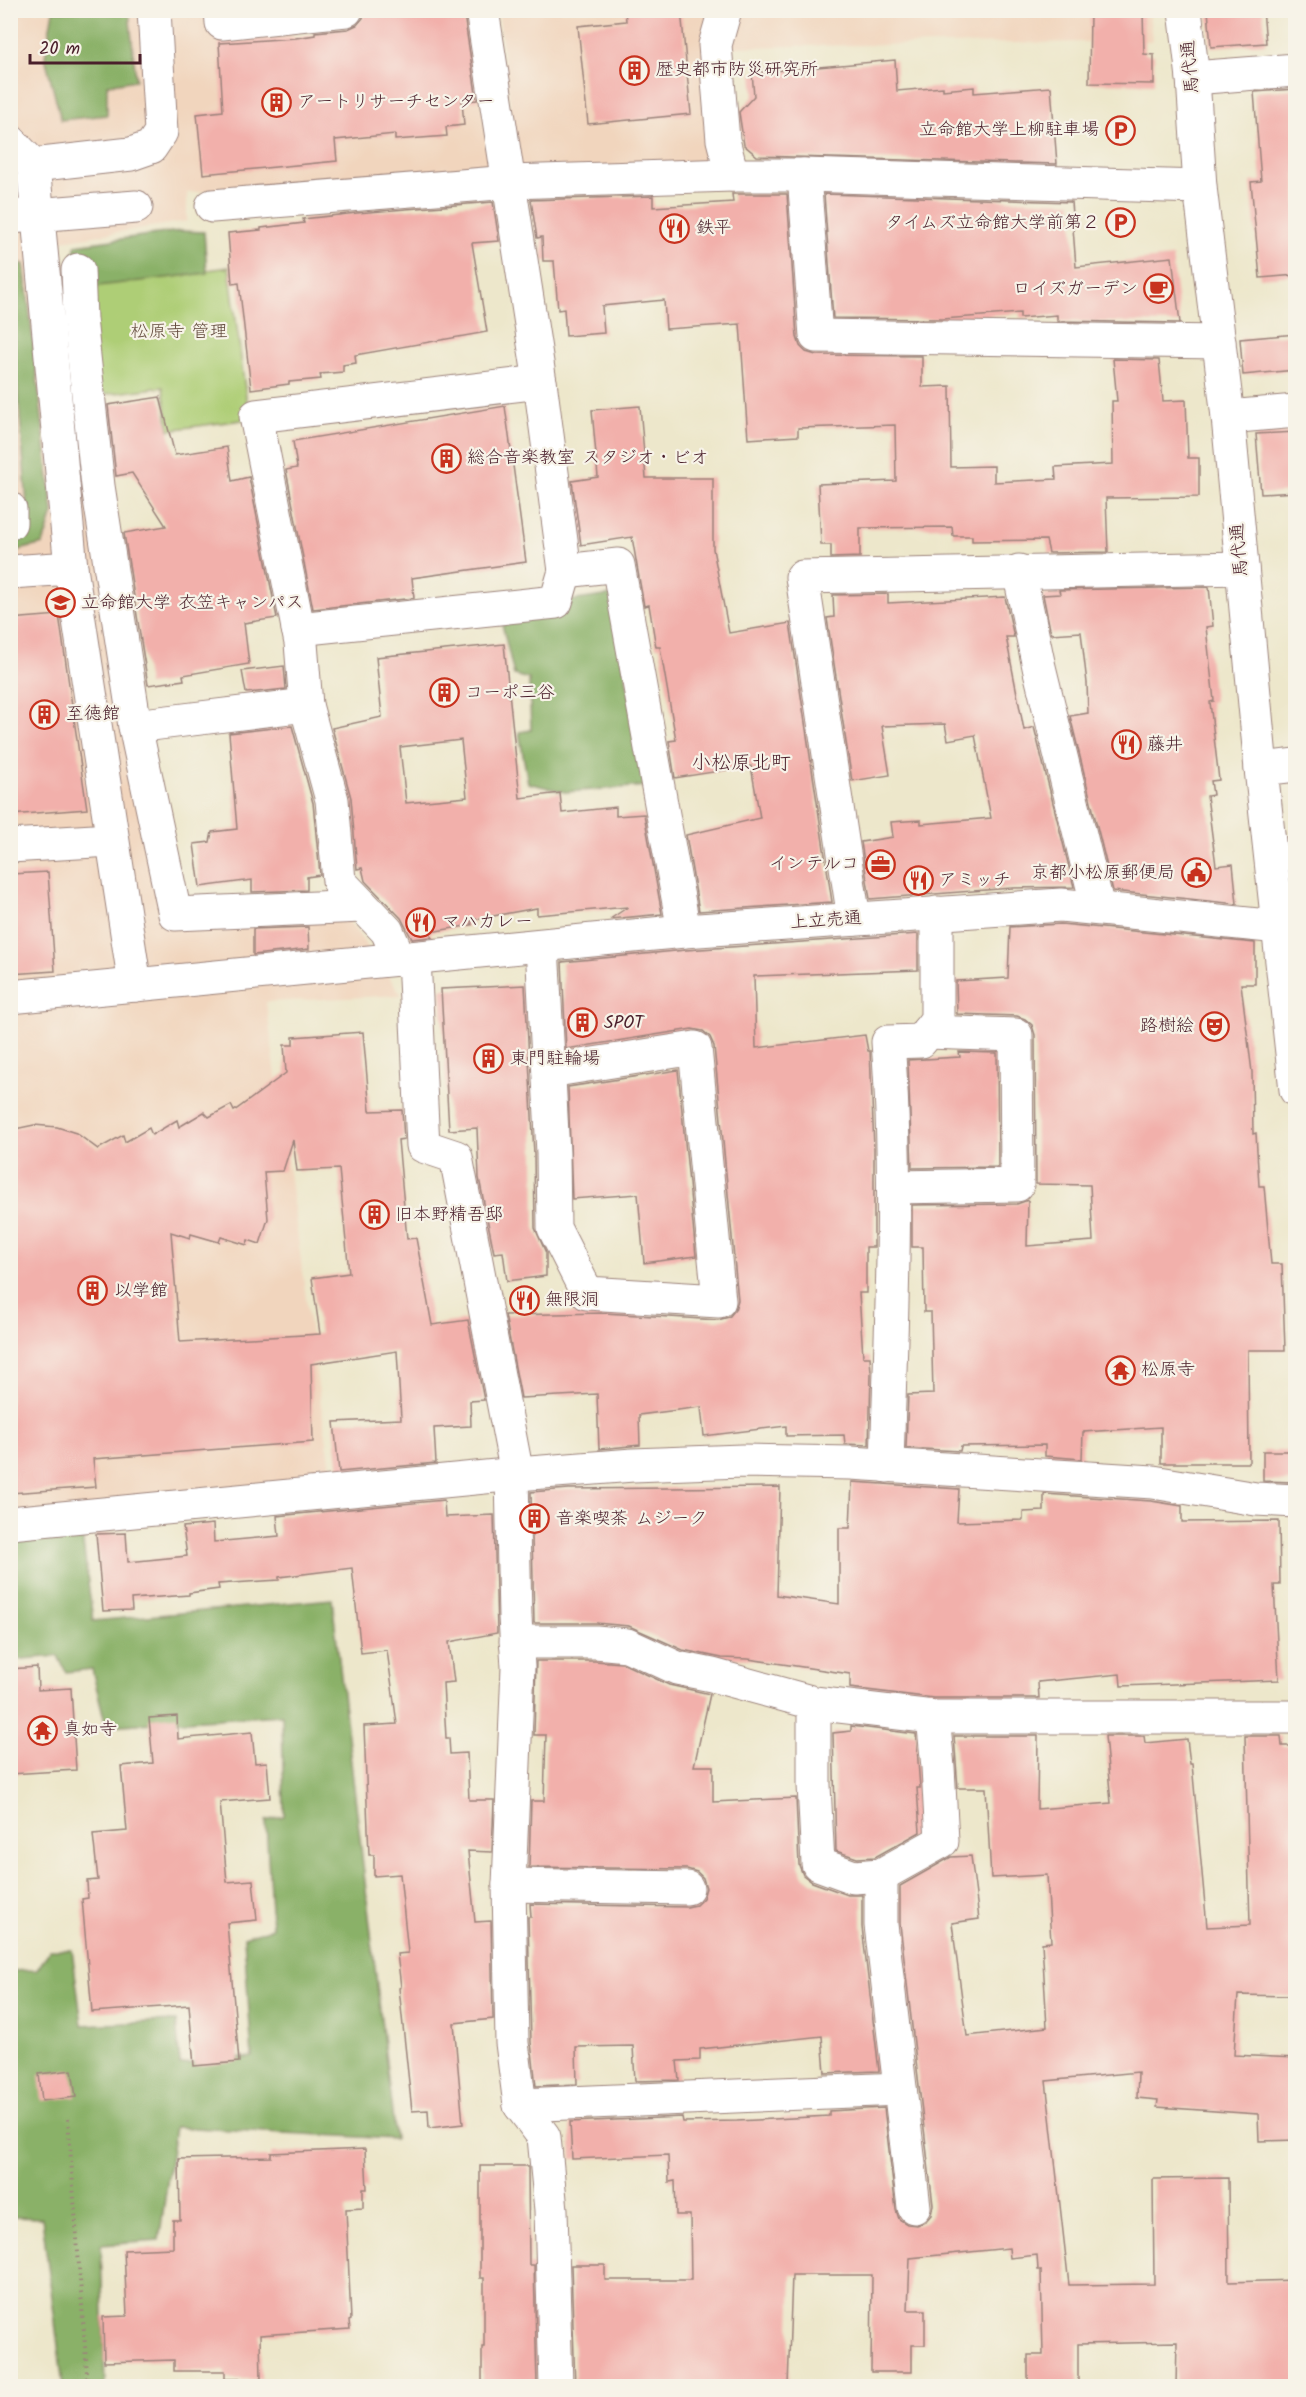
<svg xmlns="http://www.w3.org/2000/svg" width="1306" height="2397" font-family="Kalam,'Klee One',sans-serif">
  <style>
    .built { fill: #f1d5bd }
    .green { fill: #aece76; stroke: #7c7650; stroke-width: 1.5 }
    .forest { fill: #8ab167; stroke: #6a6849; stroke-width: 1.5 }
    .building { fill: #f2b0ab; fill-rule: evenodd }
    .lines { fill: none; stroke-linecap: round; stroke-linejoin: round }
    .minor-casing { stroke: #9c837b; stroke-width: 35 }
    .path { stroke: #9c837b; stroke-width: 4; stroke-dasharray: 1.5 4.5; stroke-linecap: butt }
    .minor { stroke: #fff; stroke-width: 33 }
    .labels { text-anchor: middle; dominant-baseline: central; stroke-width: 4.5; stroke-linejoin: round; paint-order: stroke }
    .street-label { font-size: 18px; fill: #4a1f2b; stroke: #f7f3e8 }
    .poi-label { font-size: 18px; fill: #4a1f2b; stroke: #f7f3e8; text-anchor: start }
    .park-label { font-size: 18px; fill: #634b3e; stroke: #f7f3e8 }
    .neighbourhood-label { font-size: 20px; fill: #4a1f2b; stroke: #f7f3e8 }
  </style>
  <rect width="100%" height="100%" fill="#f7f3e8"/>
  <filter id="ink" filterUnits="userSpaceOnUse"><feTurbulence type="fractalNoise" baseFrequency=".0167" numOctaves="2"/><feDisplacementMap in="SourceGraphic" scale="12" xChannelSelector="R" yChannelSelector="G"/><feConvolveMatrix kernelMatrix="1 2 1 2 8 2 1 2 1" color-interpolation-filters="sRGB"/></filter>
  <filter id="wash" filterUnits="userSpaceOnUse"><feTurbulence type="fractalNoise" baseFrequency=".008" numOctaves="4" result="noise"/><feDisplacementMap in="SourceGraphic" scale="24" xChannelSelector="R" yChannelSelector="G"/><feGaussianBlur stdDeviation="1.35" result="paint"/><feColorMatrix in="noise" values="0 0 0 0 0 0 0 0 0 0 0 0 0 0 0 0 0 1.4 0 .05"/><feComposite in="paint" operator="in"/></filter>
  <g filter="url(#wash)">
    <rect width="100%" height="100%" fill="#ede7cb"/>
    <g class="built">
      <polygon points="734,10 1149,11 1152,41 732,47"/>
      <polygon points="11,11 205,11 206,25 292,21 298,80 476,62 490,169 187,193 187,221 62,241 82,423 167,927 346,917 402,995 266,1002 317,1380 334,1486 11,1515"/>
      <polygon points="498,11 715,11 712,164 519,173"/>
    </g>
    <polygon class="green" points="229,267 249,419 169,430 163,387 93,396 79,288"/>
    <g class="forest">
      <polygon points="53,11 129,11 136,80 107,85 107,115 61,120 45,57"/>
      <polygon points="180,231 204,232 207,273 98,286 73,286 71,262 76,245"/>
      <polygon points="11,261 24,264 53,513 43,544 11,552 11,534 29,530 11,303"/>
      <polygon points="611,595 646,786 565,792 528,783 519,732 531,730 529,679 514,675 499,611"/>
      <polygon points="82,1535 93,1621 332,1599 395,2139 175,2127 159,2241 101,2245 105,2386 63,2386 42,2218 11,2217 10,1971 37,1970 50,1950 72,1950 82,2025 176,2021 180,2065 252,2057 244,1937 272,1928 266,1821 284,1816 282,1715 106,1726 92,1669 66,1672 58,1656 11,1660 11,1541"/>
    </g>
    <g id="blocks">
      <g class="building">
        <polygon points="377,10 451,10 452,16 464,15 477,100 462,101 464,125 446,127 447,136 395,140 395,134 335,140 337,161 203,174 197,114 223,111 219,43 296,38 315,35 315,32 348,29 357,25 363,18 364,12"/>
        <polygon points="625,10 681,10 691,114 588,124 578,26 626,21"/>
        <polygon points="1090,10 1143,10 1144,54 1154,55 1154,84 1089,83"/>
        <polygon points="1208,10 1263,10 1266,43 1211,47"/>
        <polygon points="895,60 897,91 943,87 943,90 974,87 974,93 1051,87 1057,164 757,156 744,145 739,112 754,96 752,73"/>
        <polygon points="1296,89 1296,275 1260,278 1251,182 1261,181 1254,92"/>
        <polygon points="732,194 787,194 797,337 800,346 806,352 816,355 922,356 922,387 950,386 951,467 994,466 994,482 1056,479 1055,467 1113,464 1112,401 1117,401 1113,359 1159,360 1163,401 1186,400 1188,458 1199,458 1199,497 1106,498 1108,552 1049,553 1046,540 972,541 972,536 953,536 952,527 860,528 860,557 831,558 831,545 821,545 818,484 896,481 895,425 798,428 798,436 748,439 740,324 666,329 664,300 602,306 604,333 566,336 564,309 558,310 554,261 543,261 542,237 537,238 531,200 653,196 653,207 733,202"/>
        <polygon points="824,194 1071,202 1076,267 1172,257 1180,323 1057,321 1057,315 1020,318 1020,313 943,319 833,318"/>
        <polygon points="493,202 499,241 472,243 487,332 355,355 356,363 343,365 343,372 320,374 321,379 289,382 289,384 251,389 239,283 232,284 228,233 261,230 261,228 304,223 303,219 357,213"/>
        <polygon points="1296,334 1296,370 1243,375 1240,339"/>
        <polygon points="160,397 175,455 227,447 232,481 249,477 277,618 244,623 249,664 183,675 184,680 148,685 124,533 166,526 132,473 116,476 108,405"/>
        <polygon points="505,406 526,562 412,578 414,598 313,609 286,470 297,468 293,441"/>
        <polygon points="640,406 646,478 713,478 713,549 729,633 790,623 832,902 699,911 686,835 760,818 751,766 675,778 669,741 676,740 660,647 656,647 649,605 644,606 632,537 581,545 572,481 598,477 592,410"/>
        <polygon points="1296,432 1296,492 1261,494 1256,434"/>
        <polygon points="1209,587 1213,626 1206,627 1214,701 1210,702 1219,780 1211,781 1213,795 1207,796 1216,866 1233,864 1237,904 1113,891 1070,716 1088,713 1087,683 1081,632 1051,634 1043,595 1060,594 1059,590"/>
        <polygon points="888,594 888,603 1005,597 1014,637 1006,637 1024,730 1034,727 1074,887 1012,888 870,899 861,842 893,837 891,822 921,820 921,824 991,818 975,735 948,740 945,724 882,726 890,775 852,781 827,618 834,617 833,595"/>
        <polygon points="59,615 87,809 10,815 10,619"/>
        <path d="M504,644L520,798L560,793L562,813L616,807V816L644,814L662,914L610,919L628,907L537,915V908L471,920L472,925L430,932L432,937L412,939L401,918L365,881L362,868L357,869L351,798L332,728L382,717L376,657ZM461,740L467,797L406,803L400,747Z"/>
        <polygon points="284,666 286,689 246,693 242,671"/>
        <polygon points="292,726 313,803 320,875 307,877 307,890 252,892 252,880 200,887 194,844 210,842 212,832 237,829 229,733"/>
        <polygon points="48,872 55,971 10,974 10,874"/>
        <polygon points="1061,924 1255,943 1255,984 1241,984 1252,1072 1253,1134 1256,1133 1259,1186 1264,1186 1271,1264 1282,1264 1285,1350 1248,1350 1249,1463 1161,1463 1161,1427 1083,1432 1082,1459 1045,1456 1045,1445 961,1446 960,1451 906,1448 908,1395 933,1394 931,1312 924,1312 923,1247 912,1247 912,1205 1017,1204 1028,1200 1027,1246 1093,1241 1090,1185 1036,1184 1035,1035 1032,1025 1025,1019 1017,1016 957,1014 956,981 1008,978 1010,927"/>
        <polygon points="308,927 309,949 253,955 253,929"/>
        <polygon points="918,934 918,970 754,976 756,1048 865,1035 868,1051 870,1051 874,1148 874,1247 866,1247 866,1293 859,1293 863,1357 870,1357 871,1374 869,1445 845,1444 844,1435 786,1436 786,1426 704,1436 701,1407 639,1415 640,1445 599,1449 597,1394 521,1398 505,1315 604,1313 718,1320 729,1317 735,1310 738,1300 714,1046 710,1037 703,1031 692,1029 566,1049 562,962 686,950"/>
        <polygon points="525,985 534,1154 535,1228 546,1253 546,1276 507,1281 503,1252 494,1253 479,1178 477,1128 449,1130 441,989"/>
        <path d="M363,1032L370,1111L402,1110L404,1139L398,1140L407,1239L416,1238L432,1325L468,1320L484,1400L470,1401L471,1426L434,1428L436,1463L339,1472L334,1422L401,1419L397,1351L311,1364L313,1442L93,1459L96,1487L10,1493V1130L34,1125L57,1127L76,1133L98,1149L123,1135L125,1142L149,1128L152,1135L177,1120L179,1127L204,1112L209,1117L231,1105L234,1111L286,1073L284,1045H293V1037ZM293,1140L297,1171L339,1169L349,1273L312,1278L320,1334L180,1342L171,1232L190,1238L191,1234L219,1242L221,1237L247,1245L248,1240L260,1244L268,1219L264,1172L283,1171Z"/>
        <polygon points="959,1052 997,1053 998,1167 912,1168 908,1060 960,1057"/>
        <polygon points="678,1070 696,1256 644,1263 638,1194 572,1199 568,1087"/>
        <polygon points="1263,1451 1295,1451 1295,1482 1263,1481"/>
        <polygon points="852,1482 959,1489 957,1522 1023,1520 1023,1512 1044,1511 1044,1494 1151,1501 1182,1506 1182,1522 1279,1521 1280,1585 1274,1585 1279,1680 1121,1686 1120,1674 1038,1682 1039,1698 934,1698 850,1688 850,1674 748,1659 722,1658 683,1650 629,1626 596,1623 534,1623 531,1492 569,1489 780,1487 777,1595 839,1604 839,1528 850,1528"/>
        <polygon points="444,1500 445,1517 494,1515 497,1633 449,1642 454,1682 443,1683 446,1738 449,1738 450,1754 467,1753 469,1800 494,1800 492,1852 468,1851 475,1922 491,1921 493,2019 454,2023 463,2124 429,2128 428,2110 412,2111 399,1988 401,1987 397,1954 408,1953 400,1874 374,1876 374,1855 369,1855 364,1726 397,1724 387,1650 361,1653 352,1568 279,1577 279,1580 218,1584 219,1589 189,1593 189,1595 131,1599 132,1610 103,1611 96,1534 126,1533 128,1562 187,1556 183,1527 213,1524 214,1542 279,1536 277,1516"/>
        <polygon points="536,1661 595,1661 622,1663 669,1685 710,1694 694,1766 713,1766 713,1802 796,1798 799,1865 803,1875 812,1882 848,1895 862,1895 862,1927 879,2071 825,2073 822,2036 700,2049 700,2060 677,2061 679,2080 635,2081 633,2046 576,2047 577,2084 536,2086 531,2042 528,1917 531,1917 530,1904 687,1907 696,1905 703,1898 706,1888 703,1878 697,1872 687,1869 529,1867 531,1801 544,1801 546,1735 534,1735"/>
        <polygon points="37,1667 38,1690 71,1688 76,1770 10,1774 10,1669"/>
        <polygon points="177,1716 178,1739 252,1732 255,1763 267,1762 270,1798 220,1802 227,1882 253,1880 257,1920 227,1923 239,2062 194,2066 189,2005 92,2012 82,1899 88,1898 87,1881 98,1880 93,1834 127,1831 121,1766 153,1763 149,1718"/>
        <polygon points="851,1726 916,1734 920,1788 917,1788 920,1832 875,1857 857,1858 836,1851 833,1733 851,1731"/>
        <polygon points="954,1736 1038,1736 1037,1809 1111,1803 1105,1736 1144,1736 1145,1743 1187,1739 1190,1764 1192,1764 1207,1927 1250,1925 1245,1736 1281,1736 1282,1746 1296,1746 1296,1996 1238,1995 1234,2055 1296,2058 1296,2140 1259,2141 1258,2114 1157,2107 1158,2100 1137,2098 1138,2072 1046,2081 1069,2285 1154,2284 1153,2179 1228,2178 1229,2282 1296,2280 1296,2386 1176,2386 1177,2342 1078,2344 1078,2386 1028,2386 1028,2355 1043,2355 1041,2270 1038,2270 1037,2255 1010,2258 1009,2248 910,2258 908,2310 925,2310 925,2345 912,2345 912,2372 871,2372 872,2275 792,2275 788,2386 575,2386 571,2265 605,2265 605,2280 691,2280 690,2215 676,2215 675,2181 669,2182 668,2155 572,2159 570,2122 682,2117 683,2122 737,2121 829,2116 829,2111 884,2108 896,2210 899,2219 907,2224 917,2225 925,2222 931,2215 933,2205 900,1924 900,1886 951,1857 971,1856 979,1919 952,1923 967,2036 1047,2027 1042,1943 1051,1942 1047,1875 991,1878 986,1788 958,1788"/>
        <polygon points="72,2070 76,2097 42,2101 39,2074"/>
        <polygon points="365,2149 367,2189 363,2189 363,2208 346,2209 351,2320 349,2321 350,2329 260,2335 261,2379 225,2379 225,2371 174,2371 174,2360 104,2362 103,2317 127,2316 124,2250 173,2248 173,2220 180,2220 179,2159 271,2157 271,2153"/>
        <polygon points="480,2166 528,2166 529,2265 534,2265 537,2386 482,2386 482,2347 484,2347 484,2278 480,2278"/>
      </g>
    </g>
  </g>
  <g filter="url(#ink)">
    <use href="#blocks" fill-opacity="0" stroke="#9c837b" stroke-width="1.5"/>
    <g class="lines">
      <defs>
        <g id="minor">
          <polyline points="221,10 222,23 346,10"/>
          <polyline points="482,10 540,382 565,571 618,565 684,931"/>
          <polyline points="725,10 715,45 723,140 732,175"/>
          <polyline points="1185,10 1193,78 1200,187 1228,417 1261,769 1296,1090"/>
          <polyline points="1193,78 1296,70"/>
          <polyline points="10,141 33,165 131,154 151,147 161,132 154,10"/>
          <polyline points="804,175 816,336 1219,342"/>
          <polyline points="212,206 510,182 732,175 804,175 1200,187"/>
          <polyline points="10,217 136,207"/>
          <polyline points="78,270 80,319 98,486 135,726 175,914 362,906"/>
          <polyline points="1228,417 1296,411"/>
          <polyline points="10,509 10,523"/>
          <polyline points="71,568 135,985 684,931 1061,905 1279,927"/>
          <polyline points="1019,571 1039,667 1098,908"/>
          <polyline points="10,572 71,568 33,165"/>
          <polyline points="298,629 556,602 565,571"/>
          <polyline points="135,726 306,705"/>
          <polyline points="1261,769 1296,765"/>
          <polyline points="10,846 111,840"/>
          <polyline points="854,919 802,577 1242,568"/>
          <polyline points="542,946 553,1153 554,1228 587,1293 719,1301 695,1048 549,1071"/>
          <polyline points="414,958 423,1146 456,1157 517,1474"/>
          <polyline points="400,960 387,931 339,881 332,800 306,705 301,643 256,416 540,382"/>
          <polyline points="10,997 135,985"/>
          <polyline points="894,1187 1017,1185 1016,1035 927,1032"/>
          <path d="M887,1466C891,1325 899,1183 888,1042L921,1041L937,1019V913"/>
          <polyline points="512,1475 515,1617 518,1667 509,1885 512,2043 520,2105 544,2137 551,2210 556,2386"/>
          <polyline points="10,1523 517,1474 633,1465 742,1461 851,1463 1153,1482 1256,1499 1296,1501"/>
          <polyline points="516,1642 596,1642 627,1645 677,1668 712,1675 814,1703 933,1717 1296,1717"/>
          <polyline points="814,1703 814,1785 818,1864 854,1877 881,1875 942,1841 938,1767 933,1717"/>
          <polyline points="881,1875 881,1925 914,2207"/>
          <polyline points="509,1885 687,1888"/>
          <polyline points="520,2105 900,2089"/>
        </g>
      </defs>
      <use href="#minor" class="minor-casing"/>
      <polyline class="path" points="68,2119 88,2386"/>
      <use href="#minor" class="minor"/>
    </g>
  </g>
  <defs>
    <symbol id="building-ring" viewBox="-11 -11 22 22"><circle r="9.5" fill="#f7f3e8" stroke="#c8321e" stroke-width="1.5"/><path d="M-4-6H4V6H1V3H-1V6H-4ZM-2.5-4.3h1.7v1.8h-1.7ZM.8-4.3h1.7v1.8H.8ZM-2.5-1h1.7V.8h-1.7ZM.8-1h1.7V.8H.8Z" fill="#c8321e"/></symbol>
    <symbol id="parking-ring" viewBox="-11 -11 22 22"><circle r="9.5" fill="#f7f3e8" stroke="#c8321e" stroke-width="1.5"/><path d="M-3.5-5.5H1a3.5 3.5 0 0 1 0 7H-1V5.5H-3.5ZM-1-3.4V-.6H.8a1.4 1.4 0 0 0 0-2.8Z" fill="#c8321e"/></symbol>
    <symbol id="restaurant-ring" viewBox="-11 -11 22 22"><circle r="9.5" fill="#f7f3e8" stroke="#c8321e" stroke-width="1.5"/><path d="M-5-6h1v4h1v-4h1v4h1v-4h1v5L-1.5 .5V6h-2V.5L-5-1ZM5-6V6H3V1.5H1.5Q1.5-4 5-6Z" fill="#c8321e"/></symbol>
    <symbol id="cafe-ring" viewBox="-11 -11 22 22"><circle r="9.5" fill="#f7f3e8" stroke="#c8321e" stroke-width="1.5"/><path d="M-5.5-4.5H6V0H3Q3 3.5 0 3.5H-2.5Q-5.5 3.5-5.5 0ZM3-3.2v2h1.7v-2ZM-6 4.5H4V6H-6Z" fill="#c8321e"/></symbol>
    <symbol id="university-ring" viewBox="-11 -11 22 22"><circle r="9.5" fill="#f7f3e8" stroke="#c8321e" stroke-width="1.5"/><path d="M0-5L7-2L0 1L-7-2ZM-4 1L0 2.5L4 1V4Q0 6-4 4Z" fill="#c8321e"/></symbol>
    <symbol id="office-ring" viewBox="-11 -11 22 22"><circle r="9.5" fill="#f7f3e8" stroke="#c8321e" stroke-width="1.5"/><path d="M-6-3h4V-5.5h4V-3h4V5H-6ZM-1-4.5V-3h2v-1.5ZM-6 0V1H6V0Z" fill="#c8321e"/></symbol>
    <symbol id="civic-ring" viewBox="-11 -11 22 22"><circle r="9.5" fill="#f7f3e8" stroke="#c8321e" stroke-width="1.5"/><path d="M-.6-6.5H3V-4.5H.6V-3L4-1V1h2V6H-6V1h2V-1L-.6-3ZM-1.2 2.5V6h2.4V2.5Z" fill="#c8321e"/></symbol>
    <symbol id="theatre-ring" viewBox="-11 -11 22 22"><circle r="9.5" fill="#f7f3e8" stroke="#c8321e" stroke-width="1.5"/><path d="M-5-5.5Q0-4 5-5.5V0Q5 5 0 6Q-5 5-5 0ZM-3.3-2.5H-1v1.5H-3.3ZM1-2.5H3.3v1.5H1ZM-2.8 1Q0 5.5 2.8 1Z" fill="#c8321e"/></symbol>
    <symbol id="temple-ring" viewBox="-11 -11 22 22"><circle r="9.5" fill="#f7f3e8" stroke="#c8321e" stroke-width="1.5"/><path d="M0-6L5-2H3V0L6.5 2.5H4V6H1.5V3h-3V6H-4V2.5H-6.5L-3 0V-2H-5Z" fill="#c8321e"/></symbol>
  </defs>
  <g fill-rule="evenodd">
    <use href="#building-ring" x="618" y="54" width="33" height="33"/>
    <use href="#building-ring" x="260" y="86" width="33" height="33"/>
    <use href="#parking-ring" x="1104" y="114" width="33" height="33"/>
    <use href="#parking-ring" x="1104" y="206" width="33" height="33"/>
    <use href="#restaurant-ring" x="658" y="212" width="33" height="33"/>
    <use href="#cafe-ring" x="1142" y="272" width="33" height="33"/>
    <use href="#building-ring" x="430" y="442" width="33" height="33"/>
    <use href="#university-ring" x="44" y="586" width="33" height="33"/>
    <use href="#building-ring" x="428" y="676" width="33" height="33"/>
    <use href="#building-ring" x="28" y="698" width="33" height="33"/>
    <use href="#restaurant-ring" x="1110" y="728" width="33" height="33"/>
    <use href="#office-ring" x="864" y="848" width="33" height="33"/>
    <use href="#civic-ring" x="1180" y="856" width="33" height="33"/>
    <use href="#restaurant-ring" x="902" y="864" width="33" height="33"/>
    <use href="#restaurant-ring" x="404" y="906" width="33" height="33"/>
    <use href="#building-ring" x="566" y="1006" width="33" height="33"/>
    <use href="#theatre-ring" x="1198" y="1010" width="33" height="33"/>
    <use href="#building-ring" x="472" y="1042" width="33" height="33"/>
    <use href="#building-ring" x="358" y="1198" width="33" height="33"/>
    <use href="#building-ring" x="76" y="1274" width="33" height="33"/>
    <use href="#restaurant-ring" x="508" y="1284" width="33" height="33"/>
    <use href="#temple-ring" x="1104" y="1354" width="33" height="33"/>
    <use href="#building-ring" x="518" y="1502" width="33" height="33"/>
    <use href="#temple-ring" x="26" y="1714" width="33" height="33"/>
  </g>
  <g class="labels">
    <g class="street-label">
      <text transform="translate(1191 67) rotate(-95)">馬代通</text>
      <text transform="translate(1240 550) rotate(-95)">馬代通</text>
      <text transform="translate(826 921) rotate(-4)">上立売通</text>
    </g>
    <g class="poi-label">
      <text x="656" y="70">歴史都市防災研究所</text>
      <text x="298" y="102">アートリサーチセンター</text>
      <text x="1099" y="130" text-anchor="end">立命館大学上柳駐車場</text>
      <text x="1100" y="223" text-anchor="end">タイムズ立命館大学前第２</text>
      <text x="696" y="228">鉄平</text>
      <text x="1138" y="289" text-anchor="end">ロイズガーデン</text>
      <text x="467" y="458">総合音楽教室 スタジオ・ビオ</text>
      <text x="81" y="603">立命館大学 衣笠キャンパス</text>
      <text x="465" y="693">コーポ三谷</text>
      <text x="66" y="714">至徳館</text>
      <text x="1147" y="745">藤井</text>
      <text x="859" y="864" text-anchor="end">インテルコ</text>
      <text x="1175" y="873" text-anchor="end">京都小松原郵便局</text>
      <text x="939" y="880">アミッチ</text>
      <text x="442" y="922">マハカレー</text>
      <text x="604" y="1023">SPOT</text>
      <text x="1194" y="1026" text-anchor="end">路樹絵</text>
      <text x="510" y="1059">東門駐輪場</text>
      <text x="395" y="1215">旧本野精吾邸</text>
      <text x="114" y="1291">以学館</text>
      <text x="545" y="1300">無限洞</text>
      <text x="1141" y="1370">松原寺</text>
      <text x="556" y="1519">音楽喫茶 ムジーク</text>
      <text x="63" y="1730">真如寺</text>
    </g>
    <g class="park-label">
      <text x="179" y="332">松原寺 管理</text>
    </g>
    <g class="neighbourhood-label">
      <text x="741" y="764">小松原北町</text>
    </g>
  </g>
  <rect width="1306" height="2397" fill="none" stroke="#f7f3e8" stroke-width="36"/>
  <path d="M30 54v9h110v-9" fill="none" stroke="#4a1f2b" stroke-width="3"/>
  <text x="39" y="54" font-size="18" fill="#4a1f2b" stroke="#f7f3e8" stroke-width="4.5" paint-order="stroke">20 m</text>
</svg>
